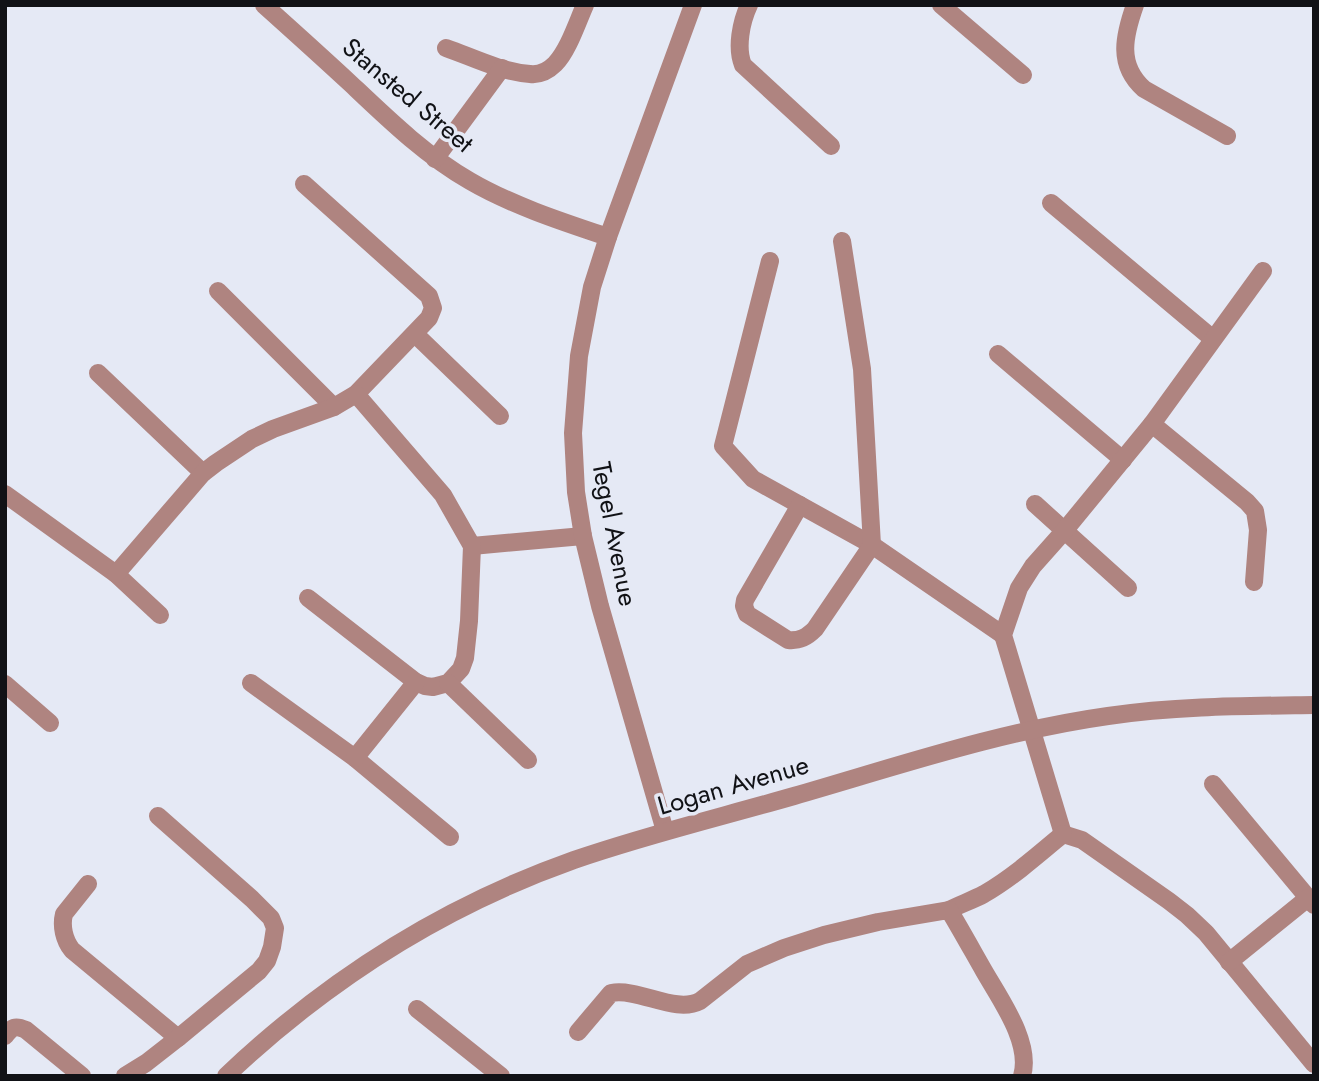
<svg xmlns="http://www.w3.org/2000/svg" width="1319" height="1081" font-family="Jost,sans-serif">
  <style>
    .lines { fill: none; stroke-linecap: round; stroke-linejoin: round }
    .minor { stroke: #af8480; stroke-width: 18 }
    .labels { text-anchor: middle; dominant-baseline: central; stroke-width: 7; stroke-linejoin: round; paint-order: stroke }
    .street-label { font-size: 26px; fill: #111216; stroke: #e5e9f5 }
  </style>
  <rect width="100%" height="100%" fill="#e5e9f5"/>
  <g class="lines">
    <g class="minor">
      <path d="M264,5C293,31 322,57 351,84C388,119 425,155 470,181C511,205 563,222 608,237"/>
      <path d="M749,5C741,22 736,48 743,65L831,146"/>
      <polyline points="941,5 1023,75"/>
      <path d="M1135,5C1124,36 1117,65 1144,89L1227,136"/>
      <path d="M446,48C472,57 501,72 530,74C539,75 548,71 555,64C568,51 577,23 585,5"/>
      <polyline points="435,159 502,68"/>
      <polyline points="1051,203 1213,339"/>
      <polyline points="770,261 723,446 753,479 872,545 1003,635"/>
      <polyline points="218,291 334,407"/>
      <polyline points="415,334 500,416"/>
      <polyline points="998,354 1123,460"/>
      <polyline points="98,373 203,473"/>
      <polyline points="1152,424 1247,502 1255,511 1258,530 1254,582"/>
      <polyline points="5,494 116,574 160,615"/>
      <polyline points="1035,504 1128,588"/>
      <path d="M800,505L745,600L744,606L747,614L788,640C800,641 807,637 815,629L872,545L862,369L842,241"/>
      <polyline points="472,546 583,536"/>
      <polyline points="116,574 203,473 216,463 252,439 273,429 334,407 356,394 429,318 433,308 429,296 304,184"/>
      <polyline points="308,598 416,682 425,686 433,687 448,683 461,669 465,658 469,621 472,546 443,495 356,394"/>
      <polyline points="251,683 355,758 450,837"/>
      <polyline points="448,683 528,760"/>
      <polyline points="5,684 50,723"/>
      <polyline points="355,758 416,682"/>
      <polyline points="1213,784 1314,905"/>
      <polyline points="665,831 600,606 583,536 576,492 573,433 579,356 592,287 608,237 693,5"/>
      <polyline points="1063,834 1003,635 1019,588 1033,566 1065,530 1152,424 1263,271"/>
      <polyline points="1063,834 1082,840 1169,901 1187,915 1206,933 1314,1064"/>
      <path d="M88,884L64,914C61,926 64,940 72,950L178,1038"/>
      <path d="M949,910C961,904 973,900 984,894C1013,877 1038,855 1063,834"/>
      <polyline points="1229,962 1308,898"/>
      <polyline points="417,1009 501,1076"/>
      <path d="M578,1032L611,993C640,988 675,1014 700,1001L747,964L784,948L824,935L878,922L949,910C961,930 972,950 984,971C1000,999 1032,1043 1022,1076"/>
      <path d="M5,1036C12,1027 15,1025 26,1030L82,1076"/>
      <polyline points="125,1076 146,1063 178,1038 259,971 267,961 272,947 275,928 271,918 252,899 158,816"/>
      <path d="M226,1076C326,981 444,906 574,860C646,835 721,817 794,796C898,766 1001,731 1108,716C1176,706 1245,706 1314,705"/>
    </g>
  </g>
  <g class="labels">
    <g class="street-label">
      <text transform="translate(408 95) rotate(40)">Stansted Street</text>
      <text transform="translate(615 534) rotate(79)">Tegel Avenue</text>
      <text transform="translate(733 785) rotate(-16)">Logan Avenue</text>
    </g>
  </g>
  <rect width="1319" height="1081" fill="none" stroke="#111216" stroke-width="14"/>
</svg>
